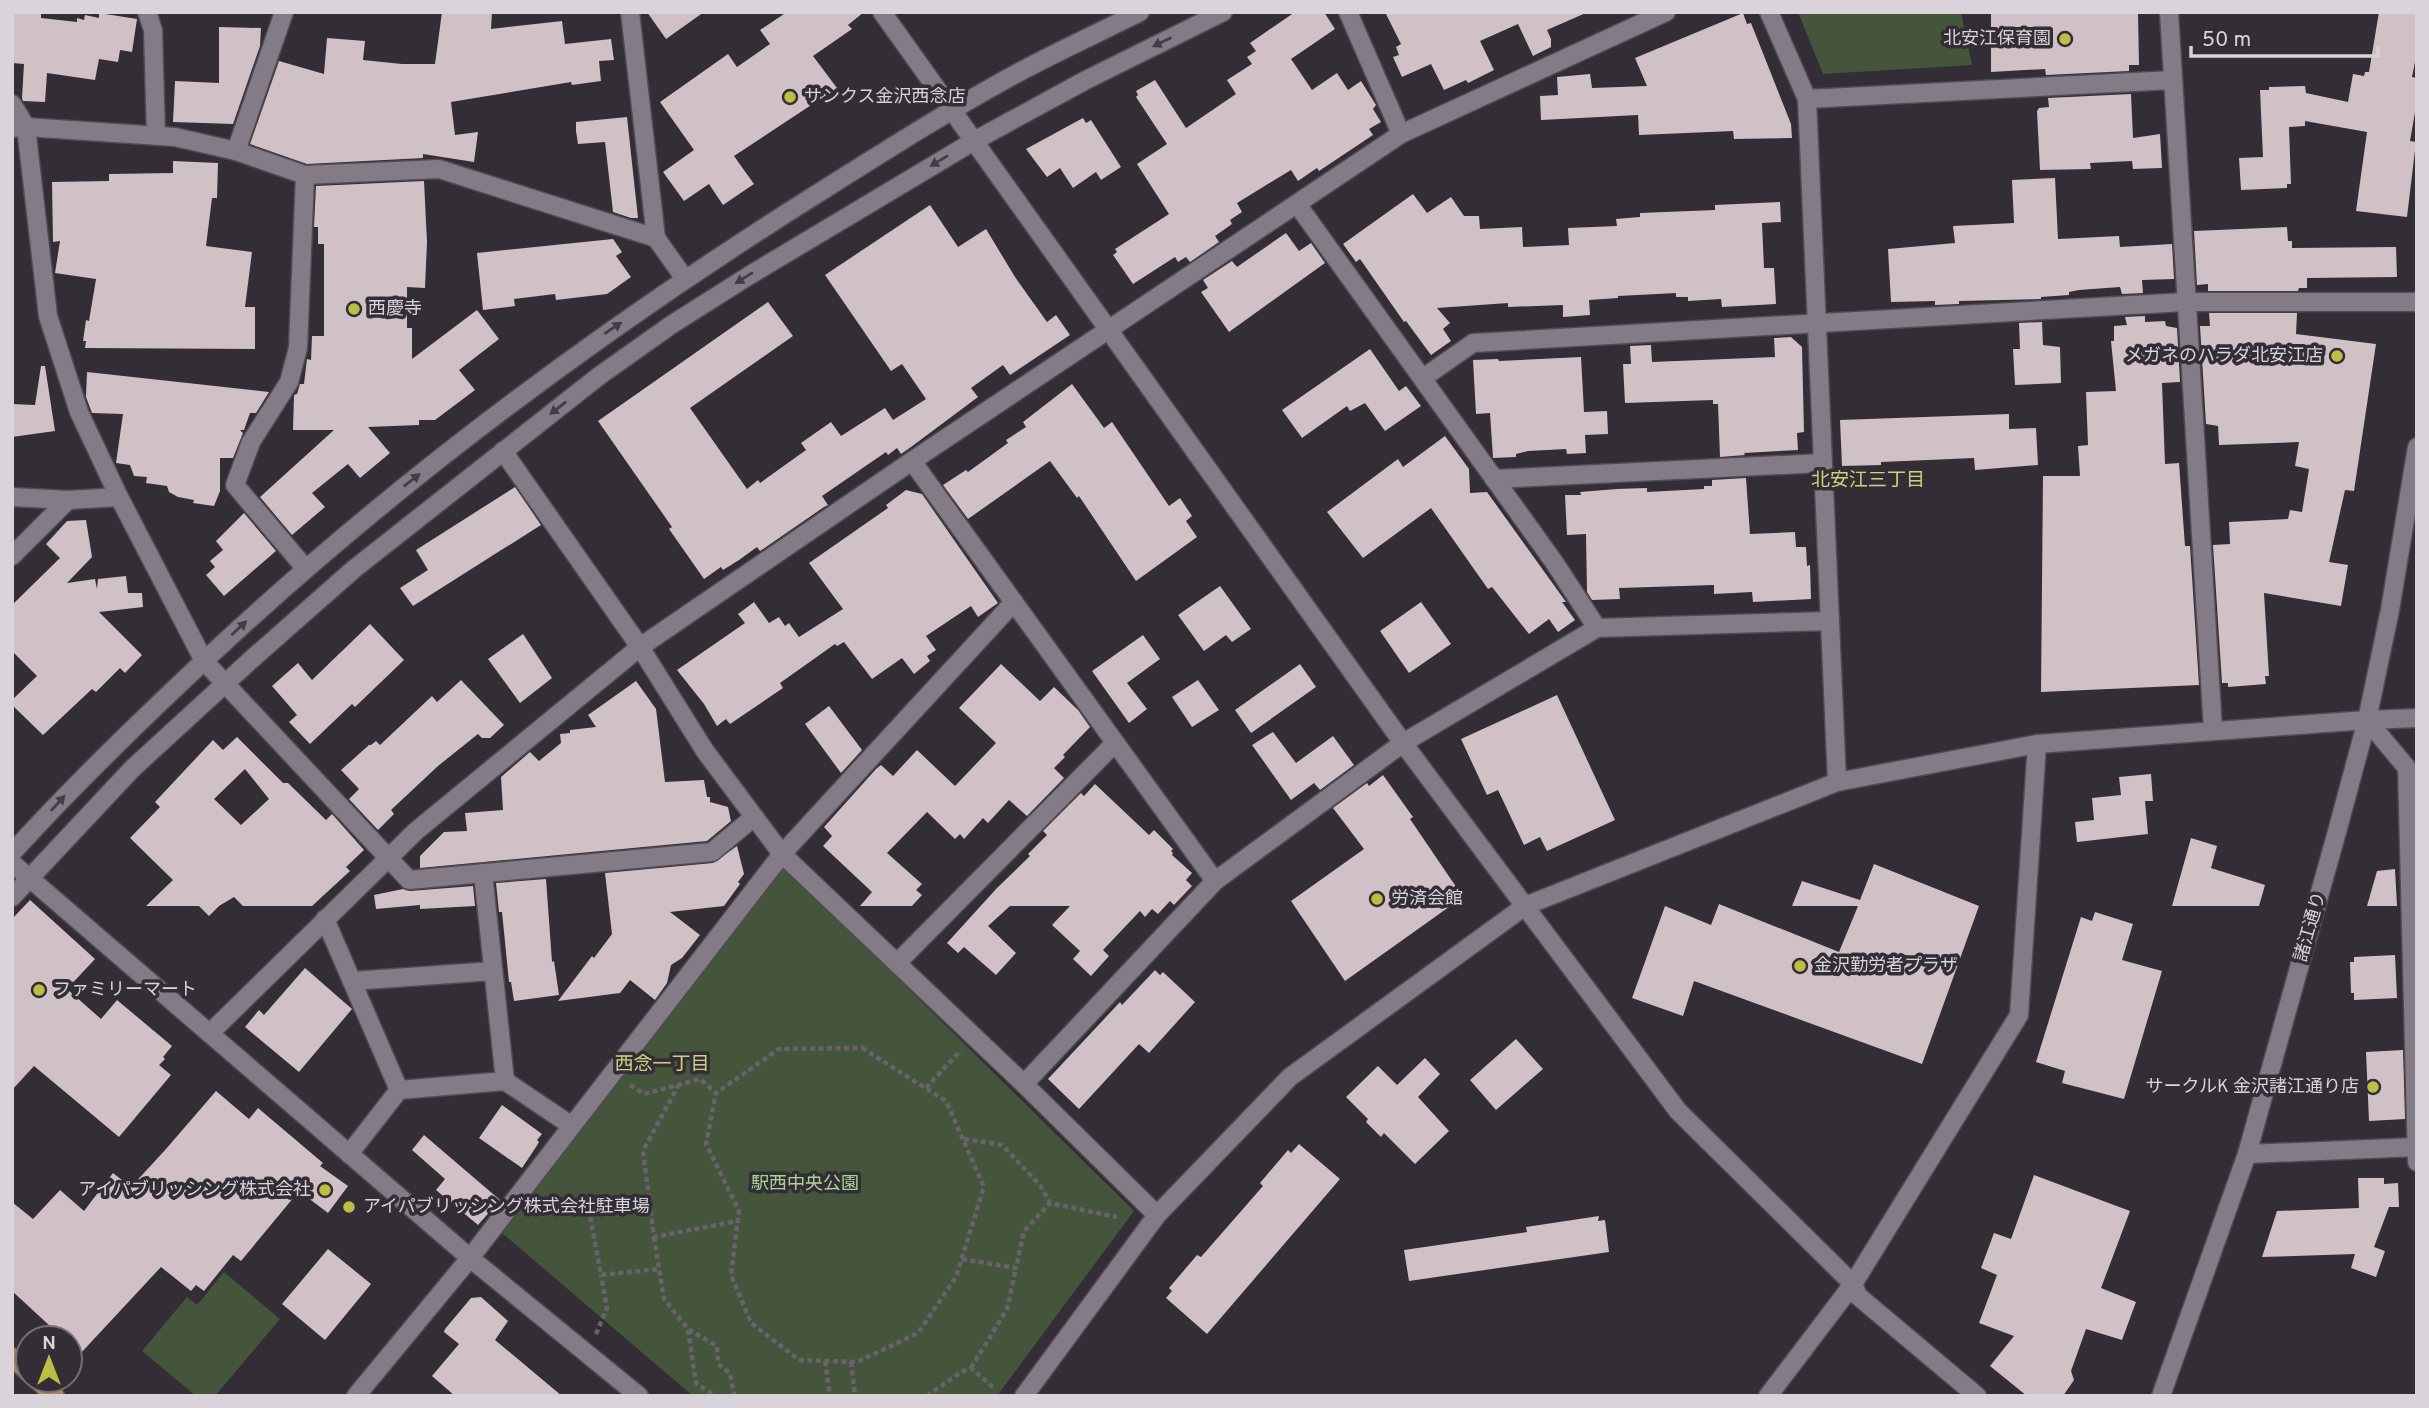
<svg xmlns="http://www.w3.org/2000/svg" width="2429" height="1408" font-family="Overpass,'Noto Sans JP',sans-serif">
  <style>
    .green { fill: #44553b }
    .building { fill: #cfc1c6; fill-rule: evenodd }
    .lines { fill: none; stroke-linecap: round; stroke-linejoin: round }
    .minor-casing { stroke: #504a52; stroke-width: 21 }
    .major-casing { stroke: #504a52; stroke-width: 21 }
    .path { stroke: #68636a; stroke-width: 4.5; stroke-dasharray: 5 3.5; stroke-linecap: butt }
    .minor { stroke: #837c86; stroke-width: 18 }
    .major { stroke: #ab8654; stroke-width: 18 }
    .oneway { fill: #433d45 }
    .poi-dot { fill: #bcbf43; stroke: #332d35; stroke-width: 2.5 }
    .labels { text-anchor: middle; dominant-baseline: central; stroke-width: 7; stroke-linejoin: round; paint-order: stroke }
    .poi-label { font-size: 18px; fill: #d8d4da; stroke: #332d35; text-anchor: start }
    .street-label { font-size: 18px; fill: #d8d4da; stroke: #332d35 }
    .park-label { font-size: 18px; fill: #a8d692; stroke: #332d35 }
    .neighbourhood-label { font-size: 19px; fill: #cdd183; stroke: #332d35 }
  </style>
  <rect width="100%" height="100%" fill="#332d35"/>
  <g class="green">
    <polygon points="1798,12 1961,12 1972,65 1823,74"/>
    <polygon points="784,866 1134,1211 997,1396 693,1396 502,1233"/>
    <polygon points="224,1272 280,1319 215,1396 196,1396 142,1351 187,1297 197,1305"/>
  </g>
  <g class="building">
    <polygon points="12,12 41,12 41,18 77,22 77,18 84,20 85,15 99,18 99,13 137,19 132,52 120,50 118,62 99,59 95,80 47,73 45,102 23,101 22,98 24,64 12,63"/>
    <polygon points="442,12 492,12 491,29 562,21 565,44 611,39 614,60 599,61 601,81 572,85 571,82 451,102 455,135 478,132 474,162 423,154 423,158 307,164 250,144 279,61 324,74 327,38 365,41 363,60 402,64 435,64"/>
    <polygon points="647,12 704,12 666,39"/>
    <polygon points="787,12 864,12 848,25 852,29 813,56 837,88 734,156 754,184 723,205 709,184 684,201 663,172 694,150 660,102 728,54 737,67 770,44 760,30"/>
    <polygon points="1295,12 1324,12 1335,29 1291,59 1312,90 1337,73 1348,90 1361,81 1376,105 1373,109 1381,122 1369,129 1373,135 1319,171 1317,168 1298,181 1291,170 1237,203 1242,212 1230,220 1232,224 1215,236 1219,242 1190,262 1186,257 1178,262 1175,257 1133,284 1113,255 1117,252 1115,249 1169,214 1137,164 1167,144 1136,97 1138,95 1136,91 1155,80 1186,128 1236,94 1227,80 1252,64 1247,57 1256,51 1250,43"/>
    <polygon points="1385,12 1588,12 1547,30 1551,39 1551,47 1533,56 1518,24 1480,41 1494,70 1468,83 1466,80 1444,90 1431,64 1402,77 1393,57 1399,55 1396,47 1401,44"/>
    <polygon points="1991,12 2138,12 2139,65 2129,65 2129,71 2046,75 2045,69 1991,72"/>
    <polygon points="2379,12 2417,12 2417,52 2412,77 2417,78 2417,101 2410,141 2416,142 2407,217 2356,211 2367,132 2305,121 2305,126 2289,127 2291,184 2287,184 2287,188 2241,190 2239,158 2263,157 2260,90 2269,90 2269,87 2305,86 2306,93 2348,102 2353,74 2364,76 2365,72 2369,72"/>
    <polygon points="1743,13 1747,24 1751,23 1791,124 1792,138 1734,139 1733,131 1639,135 1638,115 1541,120 1540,96 1558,95 1557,77 1590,74 1592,88 1647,86 1635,58"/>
    <polygon points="219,27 261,28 260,46 233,124 173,122 175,81 219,83"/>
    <polygon points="2131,94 2133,138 2160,134 2162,168 2133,169 2132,161 2090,163 2091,169 2040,170 2037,111 2039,108 2049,107 2048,98"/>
    <polygon points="627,117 638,218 631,218 613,212 605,142 578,144 576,131 576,122"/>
    <polygon points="1083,118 1086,123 1091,120 1121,167 1101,180 1096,172 1073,188 1060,168 1047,177 1026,149"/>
    <polygon points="173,161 218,163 217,198 212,198 206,246 252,252 245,307 255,307 255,349 85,348 86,341 83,341 86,320 89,321 96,279 55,273 60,241 53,242 52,182 109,181 109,174 173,173"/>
    <polygon points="2055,178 2058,239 2119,236 2120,247 2172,244 2174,279 2142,280 2143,293 2122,294 2120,287 2079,290 2069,292 2069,295 2041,297 2041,299 1959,301 1959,304 1935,305 1935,301 1891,302 1888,249 1955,243 1953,226 2014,223 2012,180"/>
    <polygon points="424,181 427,242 425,288 407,287 407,328 412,328 412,359 477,310 499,339 459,370 475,390 435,420 419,420 419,425 368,427 390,453 360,478 348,464 312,493 325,507 292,535 260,497 334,430 293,430 294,395 297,394 300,384 304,384 307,359 311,360 312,336 324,336 324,244 318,244 318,227 314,227 316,186"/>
    <polygon points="1413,194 1427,213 1451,197 1464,216 1479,216 1480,229 1522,227 1523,247 1569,245 1568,228 1617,226 1616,219 1640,217 1640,213 1715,210 1715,205 1780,202 1781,222 1762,223 1764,268 1774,268 1776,304 1722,307 1721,299 1688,301 1688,297 1676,297 1676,293 1618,296 1618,298 1589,300 1590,315 1563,317 1563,305 1508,307 1508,303 1437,308 1450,323 1443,329 1451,341 1431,355 1406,321 1404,322 1360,259 1356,262 1343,244"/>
    <polygon points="930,205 958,247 986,229 1015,277 1047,322 1056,315 1070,335 1010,375 1003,365 971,388 978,397 911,447 901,454 897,448 888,455 886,452 822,496 828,505 824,507 760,551 757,547 739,560 723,570 721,567 704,579 669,529 672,527 598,421 768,302 793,336 690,408 747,489 758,480 760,483 806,450 801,443 831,422 841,436 885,408 893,420 926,399 902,364 891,371 825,275"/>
    <polygon points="2287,227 2288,241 2292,241 2292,248 2396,247 2397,277 2307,278 2307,288 2299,288 2298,291 2208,291 2208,284 2197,285 2194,231"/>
    <polygon points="1286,233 1299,251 1311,243 1325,263 1229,332 1201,292 1208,288 1203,280 1232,261 1237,267"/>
    <polygon points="613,239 622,252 616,256 631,277 607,294 556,300 555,294 514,299 515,306 483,310 477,253"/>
    <polygon points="2209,313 2297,313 2296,334 2376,344 2354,491 2345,490 2329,562 2348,565 2341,606 2264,593 2269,676 2265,676 2266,684 2228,687 2228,683 2222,683 2213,545 2230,544 2229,522 2288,519 2290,510 2302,512 2309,469 2295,466 2299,442 2219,445 2218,426 2206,424 2200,326 2210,326"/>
    <polygon points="2145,316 2145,322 2165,321 2166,326 2177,328 2180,382 2162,383 2165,464 2179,463 2185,546 2190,546 2199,685 2041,692 2043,476 2080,476 2078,446 2088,445 2086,392 2116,391 2111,341 2114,341 2114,326 2127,325 2125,317"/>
    <polygon points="2042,322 2043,345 2060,347 2061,383 2015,385 2013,349 2020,349 2019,323"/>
    <polygon points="1791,337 1802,347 1804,432 1797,433 1798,450 1744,453 1745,455 1720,457 1718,404 1713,404 1713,400 1625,403 1623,364 1631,364 1630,346 1651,345 1652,362 1775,357 1774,338"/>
    <polygon points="1370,349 1399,391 1406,386 1421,406 1385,431 1365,403 1350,411 1347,406 1302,438 1282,410"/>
    <polygon points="1581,357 1584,412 1607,411 1608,434 1585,435 1586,453 1567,454 1566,449 1528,451 1516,454 1516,457 1493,458 1490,413 1476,414 1473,360 1498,359 1499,361"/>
    <polygon points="41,366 45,366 55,431 12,437 12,404 35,405"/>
    <polygon points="87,372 269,392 256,413 250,413 244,430 240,430 243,433 233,458 220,458 220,491 214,506 193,503 194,500 178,497 169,492 167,486 146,483 147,477 134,476 130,465 116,463 123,414 92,413 86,397"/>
    <polygon points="1072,384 1104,428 1112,422 1169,506 1180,498 1192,516 1186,521 1197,537 1136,581 1079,496 1077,498 1050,461 968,519 943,485 966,470 968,472 1008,443 1006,440 1026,427 1023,422"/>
    <polygon points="2009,414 2009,429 2036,428 2038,465 1975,470 1974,458 1881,462 1881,465 1842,466 1840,420"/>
    <polygon points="1445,436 1469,469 1470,493 1487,492 1566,602 1562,602 1575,620 1558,632 1549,619 1529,634 1492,587 1488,589 1431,508 1363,558 1327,512 1398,459 1403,467"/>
    <polygon points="1746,478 1750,534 1795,532 1796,547 1806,547 1807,566 1810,565 1811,599 1753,602 1752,592 1714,594 1714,585 1619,588 1620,599 1592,600 1587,592 1586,534 1567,535 1565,495 1581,495 1580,492 1617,489 1647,488 1647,492 1704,489 1704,486 1712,486 1712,480"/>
    <polygon points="515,487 541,525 413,606 400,588 428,570 416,550"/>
    <polygon points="906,490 922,494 998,603 978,617 971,606 926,636 936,650 927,656 930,661 914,674 902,658 872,679 844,642 837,646 835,644 780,683 783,688 730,724 726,719 717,726 704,704 677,670 745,623 738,614 754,602 769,623 779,617 785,626 789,623 799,637 843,609 809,563 888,508 886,505"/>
    <polygon points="244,513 276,551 224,596 206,575 215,567 210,561 223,550 216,541"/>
    <polygon points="86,520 92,557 67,583 95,579 97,589 98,579 126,576 128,593 142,593 143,607 99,612 142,655 125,673 120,668 96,692 92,689 43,735 12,705 12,700 37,676 12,651 12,605 60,558 46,544 67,521"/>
    <polygon points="1220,586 1251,629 1232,642 1226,635 1204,651 1178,615"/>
    <polygon points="1421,602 1451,644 1409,673 1380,631"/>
    <polygon points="370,624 404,660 355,707 352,704 310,744 289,722 297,715 272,686 298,663 312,680"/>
    <polygon points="523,634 552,678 520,703 488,659"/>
    <polygon points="1143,635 1160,659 1127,683 1147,709 1129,723 1092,671"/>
    <polygon points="1001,664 1040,701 1054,687 1078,710 1090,727 1063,755 1065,757 1054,768 1064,778 1027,816 1009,800 988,823 983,818 964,839 960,834 955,839 927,812 887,853 922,884 916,890 922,895 912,906 860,906 872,892 823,846 832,836 824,827 876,769 881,765 893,776 917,750 955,786 996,743 959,708"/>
    <polygon points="1300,664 1316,687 1251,733 1235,710"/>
    <polygon points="461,680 504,725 490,738 482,738 478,734 438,766 391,810 394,814 378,830 349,799 359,789 341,770 369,745 371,745 376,741 380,745 432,696 437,702"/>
    <polygon points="1198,680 1219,710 1192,727 1172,697"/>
    <polygon points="636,681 656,709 665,782 704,780 707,797 710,797 710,802 728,807 731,821 707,841 420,868 420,856 444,832 467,831 465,813 503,810 501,777 530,752 539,761 561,743 560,734 570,733 570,730 596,727 588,715"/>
    <polygon points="1557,695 1615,820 1547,851 1540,837 1524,845 1498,790 1487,795 1461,739"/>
    <polygon points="829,706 862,750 841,773 805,724"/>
    <polygon points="1273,732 1296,763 1333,736 1354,765 1320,790 1314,783 1291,800 1252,745"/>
    <path d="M237,737L283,783H288L326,820L332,814L364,850L346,867L350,871L312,906H243L234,897L219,906L209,916L199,906H146L173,880L130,838L160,807L155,802L213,740L223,750ZM245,769L269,799L241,825L214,799Z"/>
    <polygon points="2151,774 2153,801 2145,801 2148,834 2077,842 2075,822 2094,820 2092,798 2121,795 2119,777"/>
    <polygon points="1383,775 1413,817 1410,819 1463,897 1345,981 1291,901 1364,849 1333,808 1367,783 1369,786"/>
    <polygon points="1095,784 1149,835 1154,830 1173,849 1171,851 1173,853 1172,855 1192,873 1186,880 1192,886 1174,905 1170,901 1158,914 1152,909 1145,917 1140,911 1103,950 1109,956 1091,976 1073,959 1080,951 1052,925 1070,906 1010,906 988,926 1016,953 996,975 964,947 958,953 947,943 997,888 1030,856 1028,854 1047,835 1043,831 1081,793 1084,796"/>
    <polygon points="2191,838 2217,846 2211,868 2265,885 2259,906 2172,906"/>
    <polygon points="737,846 744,874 738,882 740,884 724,906 670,912 700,935 682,958 671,965 667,983 655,1000 630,980 620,993 558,1001 592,956 594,958 612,934 605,873 713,863"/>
    <polygon points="1874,864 1979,906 1922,1064 1694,981 1683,1016 1632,998 1665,906 1711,925 1719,904 1839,952 1858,906 1792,906 1802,881 1860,900"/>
    <polygon points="2395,869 2397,906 2367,906 2377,871"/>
    <polygon points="546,879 552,962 554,961 559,995 514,1001 511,982 509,982 502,912 499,912 496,883"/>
    <polygon points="473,886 475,906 420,909 420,905 376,909 374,895 403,889 410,891"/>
    <polygon points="30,900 95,959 67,989 101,1019 117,1000 172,1046 163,1057 165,1059 159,1065 171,1075 119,1137 34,1066 12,1090 12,919"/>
    <polygon points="2095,912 2133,924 2122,960 2162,971 2124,1099 2062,1083 2065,1071 2036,1062 2081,917 2092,921"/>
    <polygon points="2395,955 2397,998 2354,1000 2354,993 2351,993 2350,962 2354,962 2354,957"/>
    <polygon points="305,968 352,1009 299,1072 245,1027 259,1010 264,1015"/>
    <polygon points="1155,970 1160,975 1163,972 1195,1002 1149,1053 1139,1044 1079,1109 1048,1079 1120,1002 1122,1005"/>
    <polygon points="1516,1039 1543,1069 1496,1110 1470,1080"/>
    <polygon points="2403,1050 2405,1119 2369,1121 2366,1052"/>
    <polygon points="1425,1058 1440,1074 1418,1097 1449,1131 1415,1164 1384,1133 1381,1137 1366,1122 1368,1119 1346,1097 1378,1066 1397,1085"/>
    <polygon points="216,1091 249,1119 258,1108 323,1163 320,1166 348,1186 328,1213 299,1191 241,1261 233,1255 204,1291 196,1285 191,1291 161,1267 80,1354 70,1344 70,1338 63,1338 12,1291 12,1202 33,1219 60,1190 84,1211 113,1173 131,1187 166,1149"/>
    <polygon points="502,1105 542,1134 537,1140 539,1142 536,1147 522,1168 479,1138"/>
    <polygon points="424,1135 500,1200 478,1225 436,1190 445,1179 412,1150"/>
    <polygon points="1299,1144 1340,1179 1207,1334 1166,1298 1172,1291 1169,1288 1197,1255 1201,1257 1263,1186 1260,1183 1288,1150 1291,1153"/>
    <polygon points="2034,1175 2130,1211 2101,1288 2136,1302 2122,1340 2086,1329 2071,1371 2074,1380 2063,1396 2027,1396 1990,1366 2014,1336 1979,1323 1997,1275 1981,1268 1994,1233 2011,1239"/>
    <polygon points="2358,1178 2384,1178 2384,1184 2398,1183 2399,1207 2389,1207 2374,1247 2385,1251 2376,1277 2351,1268 2355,1254 2262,1257 2277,1211 2359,1208"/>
    <polygon points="1599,1216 1598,1221 1605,1220 1609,1252 1409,1281 1404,1250 1527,1232 1526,1227"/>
    <polygon points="328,1249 371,1284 325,1340 282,1304"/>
    <polygon points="481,1297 508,1321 495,1340 562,1396 455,1396 432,1376 459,1344 444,1332 445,1329 471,1298"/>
  </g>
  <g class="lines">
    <defs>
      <g id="minor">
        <polyline points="147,12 153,30 156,136"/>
        <polyline points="630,12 656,238"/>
        <polyline points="882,12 1403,743 1678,1111 1853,1284 1858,1296 1977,1396"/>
        <polyline points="1348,12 1401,134"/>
        <polyline points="1769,12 1807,99 1837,782"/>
        <polyline points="2169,12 2213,730"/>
        <polyline points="1807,99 2173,80"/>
        <polyline points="12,104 26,127 48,316 79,412 119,497 204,661 409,880 712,852 754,817"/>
        <polyline points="12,128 26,127 175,137 236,151 305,175 439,169 656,238 685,279"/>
        <polyline points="236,151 284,12"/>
        <polyline points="305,175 298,348 289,382 251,442 235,485 306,569"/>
        <polyline points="1297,204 1554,562 1597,628"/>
        <polyline points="1423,378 1473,343 2185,302 2417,302"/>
        <polyline points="503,451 640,647 705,751 782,854 1024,1084 1157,1215"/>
        <polyline points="912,461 1215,881"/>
        <polyline points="1494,479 1822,463"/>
        <polyline points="12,497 68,500 119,497"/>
        <polyline points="12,556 68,500"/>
        <polyline points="2367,720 2407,768 2417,1162"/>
        <path d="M12,853C77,781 147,714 218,648C401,478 601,330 812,197C882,153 952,108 1025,69C1063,49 1102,31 1140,12"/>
        <polyline points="12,863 470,1258 639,1396"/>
        <polyline points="483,873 505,1081"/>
        <polyline points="12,897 132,769 253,658 354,569 599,376 671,325 750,275 974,141 1086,80 1223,12"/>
        <polyline points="325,919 399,1090"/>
        <polyline points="897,963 1115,743"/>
        <polyline points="352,981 493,971"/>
        <polyline points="211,1032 416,831 640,647 912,461 1401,134 1666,12"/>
        <polyline points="1024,1084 1215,881 1403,743 1597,628 1830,621"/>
        <polyline points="349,1154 399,1090 505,1081 572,1126"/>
        <polyline points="2247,1154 2417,1147"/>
        <polyline points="356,1396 470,1258 782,854 1014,602"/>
        <polyline points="1024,1396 1157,1215 1290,1077 1525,906 1837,782 2037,744 2367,720 2417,718"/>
        <polyline points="1768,1396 1853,1284 2019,1015 2037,744"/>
        <polyline points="2161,1396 2247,1154 2338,828 2367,720 2390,610 2417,447"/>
      </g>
      <g id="major">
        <polyline points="12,1357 28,1372"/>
        <polyline points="37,1380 55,1396"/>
      </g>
    </defs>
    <use href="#minor" class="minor-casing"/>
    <use href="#major" class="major-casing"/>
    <g class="path">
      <polygon points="862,1048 946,1101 984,1187 956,1277 918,1333 857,1362 799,1360 751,1323 731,1275 739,1211 706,1144 716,1093 779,1049"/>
      <polyline points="679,1084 643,1151 654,1237 737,1221"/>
      <polyline points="630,1085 644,1094 700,1079 716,1093"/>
      <polyline points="926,1088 961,1050"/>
      <polyline points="964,1139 1002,1145 1040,1185 1050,1203 1117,1217"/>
      <polyline points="649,1199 589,1210 601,1275 659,1269"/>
      <polyline points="654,1237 664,1299 688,1329 717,1346 718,1364 730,1373 734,1394 736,1396"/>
      <polyline points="962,1259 1016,1268 1024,1231 1050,1203"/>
      <polyline points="688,1330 696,1383 715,1396"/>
      <polyline points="596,1334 607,1308 601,1275"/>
      <polyline points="825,1361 830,1396"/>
      <polyline points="851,1362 855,1396"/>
      <polyline points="971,1368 1007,1309 1016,1268"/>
      <polyline points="927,1396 961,1372 971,1368 995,1389"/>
    </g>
    <use href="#minor" class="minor"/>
    <use href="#major" class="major"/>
  </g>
  <defs><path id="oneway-solid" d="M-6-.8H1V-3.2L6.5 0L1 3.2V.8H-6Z" transform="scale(1.75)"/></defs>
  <g class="oneway">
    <use href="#oneway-solid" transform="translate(1162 42) rotate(154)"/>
    <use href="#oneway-solid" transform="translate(939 161) rotate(149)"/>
    <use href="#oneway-solid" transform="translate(744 278) rotate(148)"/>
    <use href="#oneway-solid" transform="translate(613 328) rotate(-34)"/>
    <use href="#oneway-solid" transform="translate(558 408) rotate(142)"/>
    <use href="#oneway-solid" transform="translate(412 480) rotate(-38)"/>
    <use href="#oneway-solid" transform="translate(239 628) rotate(-43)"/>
    <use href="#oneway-solid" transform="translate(58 803) rotate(-48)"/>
  </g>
  <g class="poi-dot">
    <circle cx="2065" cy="39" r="7"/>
    <circle cx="790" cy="97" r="7"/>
    <circle cx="354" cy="309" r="7"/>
    <circle cx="2337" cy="356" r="7"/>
    <circle cx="1377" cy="899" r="7"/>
    <circle cx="1800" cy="966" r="7"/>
    <circle cx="39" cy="990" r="7"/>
    <circle cx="2373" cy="1087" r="7"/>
    <circle cx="325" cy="1190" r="7"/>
    <circle cx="349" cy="1207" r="7"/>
  </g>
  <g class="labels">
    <g class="poi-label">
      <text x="2051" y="39" text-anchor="end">北安江保育園</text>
      <text x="804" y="97">サンクス金沢西念店</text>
      <text x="368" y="309">西慶寺</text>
      <text x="2323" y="356" text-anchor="end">メガネのハラダ北安江店</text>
      <text x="1391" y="899">労済会館</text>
      <text x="1814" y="966">金沢勤労者プラザ</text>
      <text x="53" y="990">ファミリーマート</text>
      <text x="2359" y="1087" text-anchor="end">サークルK 金沢諸江通り店</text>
      <text x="311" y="1190" text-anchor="end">アイパブリッシング株式会社</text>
      <text x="363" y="1207">アイパブリッシング株式会社駐車場</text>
    </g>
    <g class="street-label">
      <text transform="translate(2311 927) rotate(-74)">諸江通り</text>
    </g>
    <g class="park-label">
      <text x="805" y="1184">駅西中央公園</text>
    </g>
    <g class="neighbourhood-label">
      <text x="1868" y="481">北安江三丁目</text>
      <text x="662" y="1065">西念一丁目</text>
    </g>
  </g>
  <rect width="2429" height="1408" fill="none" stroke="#d8d4da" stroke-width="28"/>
  <g transform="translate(49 1359)"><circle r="33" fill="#332d35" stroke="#757077" stroke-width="2"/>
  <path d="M0-5L12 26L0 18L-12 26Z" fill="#bcbf43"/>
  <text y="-10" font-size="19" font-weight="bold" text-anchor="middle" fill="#d8d4da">N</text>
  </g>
  <path d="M2191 46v10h187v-10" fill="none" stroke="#d8d4da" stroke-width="3.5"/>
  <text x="2202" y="46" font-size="21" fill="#d8d4da" stroke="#332d35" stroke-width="5" paint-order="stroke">50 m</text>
</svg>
